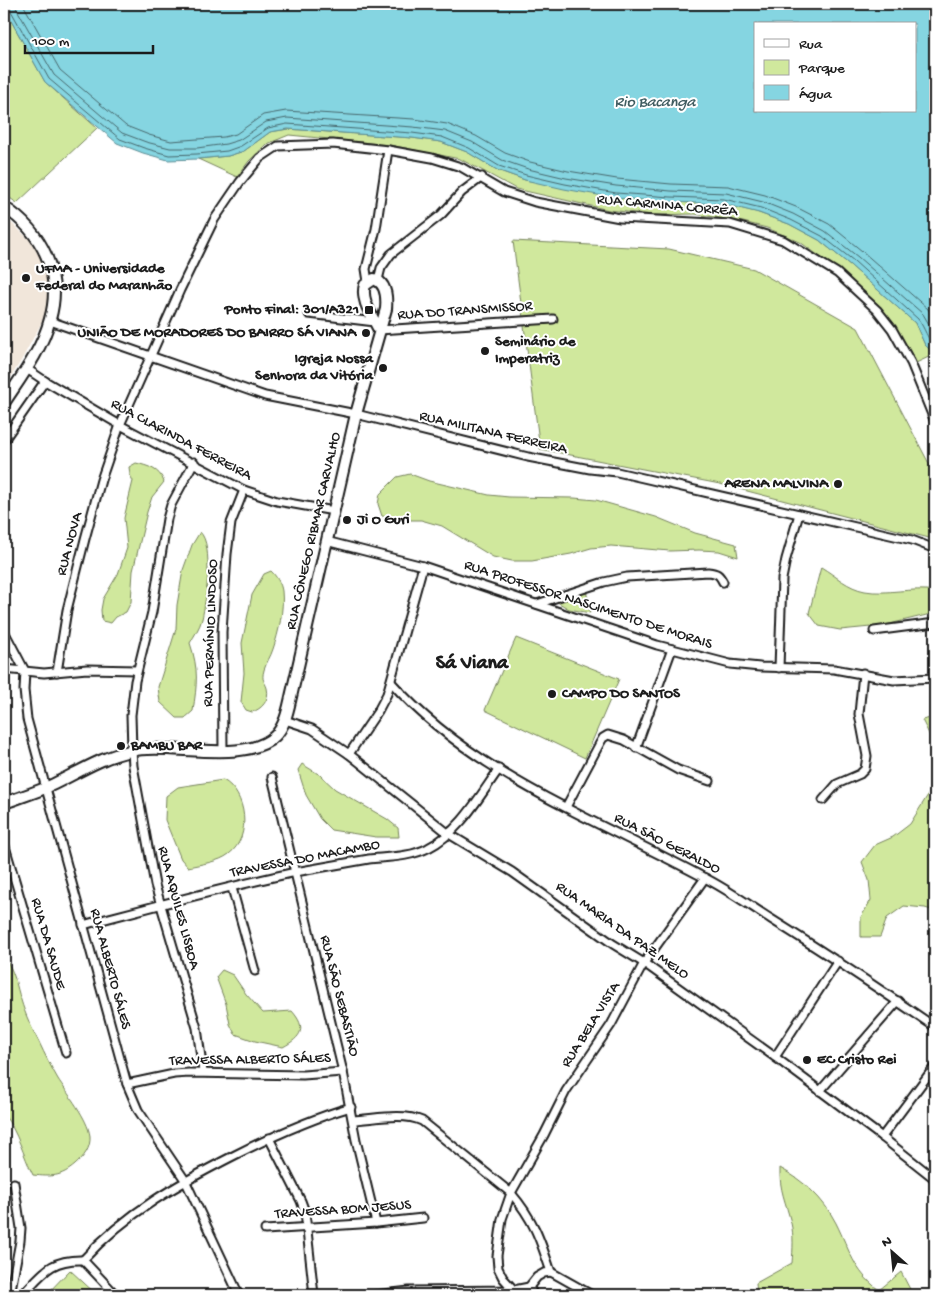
<svg xmlns="http://www.w3.org/2000/svg" width="939" height="1299" font-family="'Gochi Hand',sans-serif">
  <style>
    .built { fill: #f1e6da }
    .green { fill: #d0e89d; stroke: #76825c }
    .water { fill: #85d5e1; stroke: #5b8b92; fill-rule: evenodd }
    .lines { fill: none; stroke-linecap: round; stroke-linejoin: round }
    .shore { stroke: #46666b; stroke-width: 1 }
    .street-casing { stroke: #1c1c1c; stroke-width: 11 }
    .secondary-casing { stroke: #1c1c1c; stroke-width: 14 }
    .street { stroke: #fff; stroke-width: 7 }
    .secondary { stroke: #fff; stroke-width: 10 }
    .poi-dot { fill: #1c1c1c; stroke: #fff; stroke-width: 2 }
    .labels { text-anchor: middle; dominant-baseline: central; stroke-width: 4; stroke-linejoin: round; paint-order: stroke }
    .street-label { font-size: 15px; fill: #1c1c1c; stroke: #fff }
    .poi-label { font-size: 15px; font-weight: bold; fill: #1c1c1c; stroke: #fff; text-anchor: start }
    .water-label { font-size: 16px; font-style: italic; fill: #415d61; stroke: #fff }
    .district-label { font-size: 20px; font-weight: bold; fill: #1c1c1c; stroke: #fff }
  </style>
  <rect width="100%" height="100%" fill="#fff"/>
  <filter id="ink" filterUnits="userSpaceOnUse"><feTurbulence type="fractalNoise" baseFrequency=".02" numOctaves="2"/><feDisplacementMap in="SourceGraphic" scale="10" xChannelSelector="R" yChannelSelector="G"/><feConvolveMatrix kernelMatrix="1 2 1 2 8 2 1 2 1" color-interpolation-filters="sRGB"/></filter>
  <g filter="url(#ink)">
    <polygon class="built" points="4,216 45,254 52,303 21,361 4,388"/>
    <g class="green">
      <polygon points="4,8 45,82 97,128 17,203 4,194"/>
      <polygon points="288,129 412,138 441,142 467,152 497,170 525,180 670,202 723,204 756,212 789,224 819,240 850,265 915,323 925,345 935,354 916,363 892,321 845,275 800,242 767,228 743,222 695,214 653,215 609,210 516,189 483,171 460,159 390,145 289,135 267,144 249,161 237,177 198,159 228,156 244,151 270,132"/>
      <polygon points="513,241 669,249 754,269 858,328 935,475 935,531 929,538 720,484 540,449"/>
      <path d="M136,463C148,466 160,469 164,482L152,497L147,512L133,571L131,602L126,612L116,617L111,623L102,621L101,610L103,599L118,574L127,548L124,518L133,481L130,475L129,467Z"/>
      <polygon points="410,474 429,481 489,495 509,497 574,498 596,500 656,517 695,533 736,544 738,557 719,551 699,550 670,551 611,546 591,548 571,554 532,561 512,561 493,557 442,526 421,520 402,520 382,516 378,504 380,494 397,477"/>
      <path d="M200,532C214,545 206,601 202,619C200,627 194,636 190,643C199,670 197,684 193,711L185,718H177L160,702L158,687L176,629L177,605L183,570L192,545Z"/>
      <path d="M821,567C836,576 848,588 865,591C886,595 912,587 935,591V613L881,626L840,630L819,626L809,613Z"/>
      <path d="M271,571C276,576 281,583 282,591C284,609 279,632 273,649C271,656 266,663 264,670C261,681 265,681 267,688C270,700 262,709 252,712L246,710L241,702L244,673L242,643L252,595L264,574Z"/>
      <polygon points="586,589 590,613 569,609 549,597"/>
      <polygon points="516,638 619,679 585,758 485,710"/>
      <polygon points="935,717 935,746 922,720"/>
      <polygon points="302,764 320,775 335,789 387,819 398,828 399,837 376,837 331,830 320,819 306,795 298,770"/>
      <polygon points="935,779 935,911 925,908 904,906 887,918 880,937 861,937 861,917 871,900 869,880 862,862 875,845 893,837 910,824 931,790"/>
      <path d="M223,780C247,793 252,837 229,854C219,862 201,864 188,867L181,859L165,820L166,796L178,787Z"/>
      <path d="M4,958C15,970 16,986 21,1000C25,1014 32,1029 39,1042C45,1055 51,1067 58,1079C67,1093 88,1119 90,1136C91,1148 84,1157 75,1165C61,1177 51,1177 33,1175C23,1155 18,1132 4,1115Z"/>
      <path d="M222,970L233,975L246,994L263,1013L292,1011C307,1028 302,1037 283,1047L255,1041L235,1034L230,1024L226,1004L216,977Z"/>
      <path d="M780,1168C804,1181 823,1198 836,1223C850,1251 853,1270 879,1290L901,1272L913,1295H757L756,1283L792,1263C793,1249 794,1236 791,1223C786,1202 779,1190 780,1168Z"/>
      <polygon points="70,1270 97,1295 46,1295"/>
    </g>
    <path class="water" d="M4,4H935V354L925,345L915,323L850,265L819,240L789,224L759,213L723,204L670,202L615,198L564,189L525,180L497,170L467,152L441,142L412,138L288,129L270,132L244,151L228,156L198,159L168,160L143,153L117,143L45,82L4,8ZM755,24H915V111H755Z"/>
    <g class="lines">
      <g class="shore">
        <polyline points="14,4 54,75 122,133 146,142 170,148 197,148 226,144 239,140 266,122 287,118 413,127 445,131 472,142 502,160 528,169 566,178 616,186 671,191 726,193 763,202 793,214 825,231 858,257 923,314 930,326 935,338"/>
        <polyline points="23,4 60,70 126,126 149,135 171,141 224,137 236,134 263,115 286,111 414,119 447,124 476,136 505,153 530,162 568,171 617,179 671,184 728,186 765,195 796,207 829,224 862,251 928,309 935,320"/>
        <path d="M4,7L10,9L49,79L120,139L144,148L169,155L197,154L227,151L241,146L268,128L287,124L412,133L442,137L469,148L499,166L526,175L565,184L616,193L671,197L724,199L761,208L791,220L822,236L854,261L918,319C925,328 927,339 935,347"/>
      </g>
      <defs>
        <g id="street">
          <polyline points="378,280 381,268 391,254 441,215 462,192 482,177"/>
          <polyline points="368,282 366,269 376,229 388,150"/>
          <polyline points="309,314 375,322"/>
          <polyline points="50,321 265,396 356,414 528,457 590,469 617,472 912,540 935,549"/>
          <polyline points="379,330 553,319"/>
          <polyline points="27,369 45,381 120,425 244,490 277,501 334,511"/>
          <polyline points="4,440 45,381"/>
          <polyline points="194,462 171,505 167,519 152,612 135,681 131,715 132,750 133,766 155,885 197,1028 203,1072"/>
          <polyline points="326,541 423,566 657,645 730,664 760,667 834,669 894,680 935,678"/>
          <path d="M537,604L604,582L627,577L708,572C717,573 719,574 723,582"/>
          <polyline points="4,631 25,671 24,690 27,719 127,1084 138,1110 185,1180 239,1295"/>
          <polyline points="874,631 935,623"/>
          <polyline points="779,668 782,579 786,559 799,514"/>
          <polyline points="4,669 44,673 87,669 137,670"/>
          <polyline points="57,672 67,610 85,539 101,480 120,425 180,290 214,220 240,182 260,158 278,146 333,144 388,150 432,158 461,167 504,192 535,202 620,218 730,224 783,240 837,273 877,310 892,329 911,363 935,422"/>
          <path d="M391,682C472,774 597,820 703,877C727,889 749,905 771,919C827,954 881,990 935,1027"/>
          <polyline points="285,720 312,729 349,754 449,834 512,872 613,944 644,963 775,1057 882,1137 935,1179"/>
          <polyline points="636,748 672,649"/>
          <polyline points="223,751 222,632 227,554 231,523 244,490"/>
          <polyline points="349,754 378,711 387,694 423,566"/>
          <polyline points="272,777 343,1072 356,1140 376,1223"/>
          <polyline points="823,800 837,784 860,774 865,769 867,756 859,714 863,673"/>
          <polyline points="566,807 600,743 603,738 608,735 624,740 678,770 710,781"/>
          <polyline points="4,843 66,1053"/>
          <polyline points="232,888 255,971"/>
          <path d="M83,925C155,906 228,886 301,871C324,867 346,863 369,859C388,857 411,857 428,848C460,832 479,797 499,769"/>
          <polyline points="775,1057 838,961"/>
          <polyline points="127,1084 174,1074 189,1073 303,1075 343,1072"/>
          <polyline points="820,1091 898,1001"/>
          <path d="M353,1120C374,1119 403,1112 422,1121L511,1193C534,1220 540,1239 551,1272"/>
          <polyline points="882,1137 935,1066"/>
          <polyline points="269,1138 301,1201 305,1212 314,1295"/>
          <polyline points="265,1230 376,1223 423,1218"/>
          <path d="M83,1260C127,1212 178,1184 235,1155C273,1136 310,1119 351,1107"/>
          <polyline points="83,1260 116,1295"/>
          <polyline points="529,1287 534,1295"/>
          <polyline points="514,1290 503,1278 498,1268 497,1256 502,1219 511,1193 544,1135 566,1091 611,1025 644,963 705,878"/>
          <polyline points="10,1295 20,1241 21,1228 14,1183"/>
          <path d="M22,1295C43,1273 50,1259 83,1260"/>
          <polyline points="375,1295 409,1291 514,1290 529,1287 537,1277 544,1273 551,1272 592,1295"/>
        </g>
        <g id="secondary">
          <path d="M4,207C42,232 63,274 50,319C42,350 21,377 4,403"/>
          <path d="M4,803C20,797 38,792 54,784C79,772 102,757 130,751C169,742 245,765 275,736C285,726 288,710 291,697L356,414L386,309C387,298 387,283 374,279L365,285C360,300 373,317 379,330"/>
        </g>
      </defs>
      <use href="#street" class="street-casing"/>
      <use href="#secondary" class="secondary-casing"/>
      <use href="#street" class="street"/>
      <use href="#secondary" class="secondary"/>
    </g>
  </g>
  <g class="poi-dot">
    <circle cx="26" cy="278" r="5"/>
    <rect x="364" y="305" width="10" height="10" rx="2.5"/>
    <circle cx="366" cy="333" r="5"/>
    <circle cx="485" cy="351" r="5"/>
    <circle cx="383" cy="368" r="5"/>
    <circle cx="838" cy="484" r="5"/>
    <circle cx="347" cy="520" r="5"/>
    <circle cx="552" cy="694" r="5"/>
    <circle cx="121" cy="746" r="5"/>
    <circle cx="807" cy="1060" r="5"/>
  </g>
  <g class="labels">
    <g class="street-label">
      <text transform="translate(667 206) rotate(5)">RUA CARMINA CORRÊA</text>
      <text transform="translate(465 311) rotate(-4)">RUA DO TRANSMISSOR</text>
      <text transform="translate(493 433) rotate(13)">RUA MILITANA FERREIRA</text>
      <text transform="translate(181 440) rotate(28)">RUA CLARINDA FERREIRA</text>
      <text transform="translate(314 531) rotate(-77)">RUA CÔNEGO RIBMAR CARVALHO</text>
      <text transform="translate(70 544) rotate(-75)">RUA NOVA</text>
      <text transform="translate(588 605) rotate(18)">RUA PROFESSOR NASCIMENTO DE MORAIS</text>
      <text transform="translate(211 633) rotate(-88)">RUA PERMÍNIO LINDOSO</text>
      <text transform="translate(667 844) rotate(27)">RUA SÃO GERALDO</text>
      <text transform="translate(305 859) rotate(-11)">TRAVESSA DO MACAMBO</text>
      <text transform="translate(178 908) rotate(75)">RUA AQUILES LISBOA</text>
      <text transform="translate(622 931) rotate(35)">RUA MARIA DA PAZ MELO</text>
      <text transform="translate(48 944) rotate(74)">RUA DA SAUDE</text>
      <text transform="translate(110 969) rotate(75)">RUA ALBERTO SÁLES</text>
      <text transform="translate(339 996) rotate(76)">RUA SÃO SEBASTIÃO</text>
      <text transform="translate(591 1025) rotate(-58)">RUA BELA VISTA</text>
      <text transform="translate(250 1060) rotate(-1)">TRAVESSA ALBERTO SÁLES</text>
      <text transform="translate(343 1210) rotate(-4)">TRAVESSA BOM JESUS</text>
    </g>
    <g class="poi-label">
      <text x="36" y="269">UFMA - Universidade<tspan x="36" dy="17">Federal do Maranhão</tspan></text>
      <text x="359" y="310" text-anchor="end">Ponto Final: 301/A321</text>
      <text x="356" y="333" text-anchor="end">UNIÃO DE MORADORES DO BAIRRO SÁ VIANA</text>
      <text x="495" y="342">Seminário de<tspan x="495" dy="17">Imperatriz</tspan></text>
      <text x="373" y="359" text-anchor="end">Igreja Nossa<tspan x="373" dy="17">Senhora da Vitória</tspan></text>
      <text x="828" y="484" text-anchor="end">ARENA MALVINA</text>
      <text x="357" y="520">Ji O Guri</text>
      <text x="562" y="694">CAMPO DO SANTOS</text>
      <text x="131" y="746">BAMBU BAR</text>
      <text x="817" y="1060">EC Cristo Rei</text>
    </g>
    <g class="water-label">
      <text x="655" y="103">Rio Bacanga</text>
    </g>
    <g class="district-label">
      <text x="472" y="664">Sá Viana</text>
    </g>
  </g>
  <rect width="939" height="1299" fill="none" stroke="#fff" stroke-width="20"/>
  <rect x="10" y="10" width="919" height="1279" fill="none" stroke="#1c1c1c" stroke-width="2" filter="url(#ink)"/>
  <rect x="754" y="22" width="162" height="90" fill="#ffffff" stroke="#a4a4a4"/>
  <rect x="764" y="39" width="25" height="8" fill="#ffffff" stroke="#a4a4a4"/>
  <text x="799" y="48" font-size="15" fill="#1c1c1c">Rua</text>
  <rect x="764" y="60" width="25" height="15" fill="#d0e89d" stroke="#a4a4a4"/>
  <text x="799" y="72" font-size="15" fill="#1c1c1c">Parque</text>
  <rect x="764" y="85" width="25" height="15" fill="#85d5e1" stroke="#a4a4a4"/>
  <text x="799" y="98" font-size="15" fill="#1c1c1c">Água</text>
  <g transform="translate(892 1252) rotate(333)" stroke="#ffffff" stroke-width="4" paint-order="stroke">
  <path d="M0-4L9 19L0 12L-9 19Z" fill="#1c1c1c"/>
  <text y="-8" font-size="14" font-weight="bold" text-anchor="middle" fill="#1c1c1c">N</text>
  </g>
  <path d="M25 45v8h128v-8" fill="none" stroke="#1c1c1c" stroke-width="2.5"/>
  <text x="32" y="45" font-size="15" fill="#1c1c1c" stroke="#ffffff" stroke-width="4" paint-order="stroke">100 m</text>
</svg>
